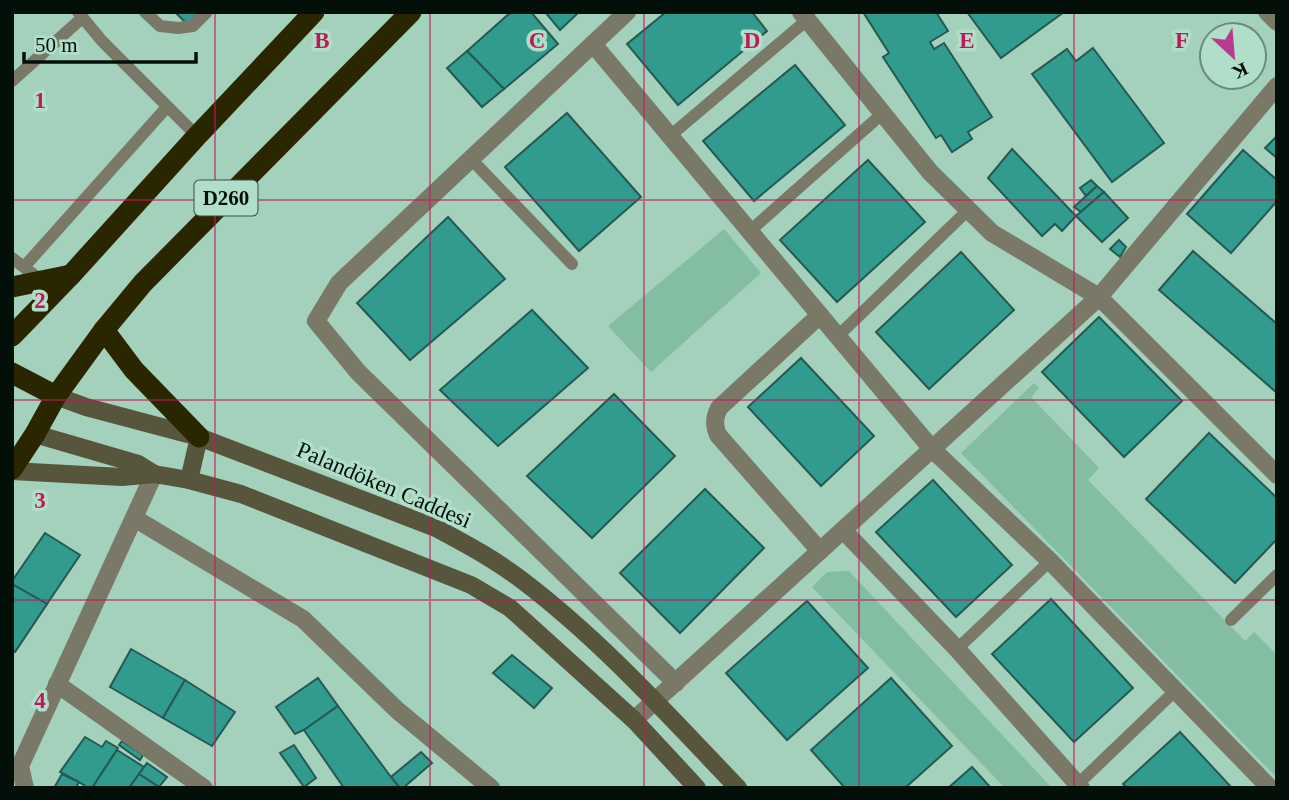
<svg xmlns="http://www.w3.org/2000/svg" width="1289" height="800" font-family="Georgia,serif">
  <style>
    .green { fill: #83bea2 }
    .building { fill: #319b8e; stroke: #255952; stroke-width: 2 }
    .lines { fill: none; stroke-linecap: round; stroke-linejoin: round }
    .lane { stroke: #7a7968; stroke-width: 12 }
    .street { stroke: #7a7968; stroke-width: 18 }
    .secondary { stroke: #57553c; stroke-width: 18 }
    .highway { stroke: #2a2600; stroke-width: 21 }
    .grid { fill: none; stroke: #c2185b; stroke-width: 2; stroke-opacity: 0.55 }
    .labels { text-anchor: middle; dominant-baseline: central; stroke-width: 7; stroke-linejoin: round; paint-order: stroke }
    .shield { fill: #b1dec8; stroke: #364e42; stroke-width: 2 }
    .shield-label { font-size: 21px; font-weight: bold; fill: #021009 }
    .street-label { font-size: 23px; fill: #021009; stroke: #b1dec8 }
    .grid-label { font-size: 23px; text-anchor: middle; font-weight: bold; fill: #c2185b; stroke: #b1dec8; stroke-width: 7; stroke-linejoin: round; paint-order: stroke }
  </style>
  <rect width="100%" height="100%" fill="#a4d1bb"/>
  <g class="green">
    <polygon points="724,229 761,273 651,372 608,326"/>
    <polygon points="1034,383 1039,388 1031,397 1099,468 1088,480 1245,641 1254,632 1277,655 1277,778 961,453"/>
    <polygon points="849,571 1052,788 1005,788 812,587 827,572"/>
  </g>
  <g class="building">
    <polygon points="175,12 200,12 188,25"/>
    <polygon points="511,12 531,12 558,44 504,89 467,51"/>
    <polygon points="545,12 579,12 560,30"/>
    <polygon points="666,12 752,12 767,31 678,105 627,44"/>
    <polygon points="863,12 936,12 948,31 930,42 934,49 944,43 992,117 968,132 972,139 952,152 941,135 936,138 883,57 889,53"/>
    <polygon points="967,12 1064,12 1001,58"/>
    <polygon points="1093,48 1164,143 1112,182 1032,74 1067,49 1076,61"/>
    <polygon points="467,51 504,89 482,107 447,68"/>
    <polygon points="795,65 845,125 754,201 703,141"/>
    <polygon points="567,113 641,197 579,251 505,167"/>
    <polygon points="1277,136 1277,158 1265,148"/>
    <polygon points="1012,149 1076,216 1062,231 1055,224 1042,236 988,178"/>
    <polygon points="1243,150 1277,180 1277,201 1231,253 1187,214"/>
    <polygon points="868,160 925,222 837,302 780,240"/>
    <polygon points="1091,180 1097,186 1086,196 1080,188"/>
    <polygon points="1097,186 1104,192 1081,212 1074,207"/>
    <polygon points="1104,192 1128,218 1102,242 1076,216"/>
    <polygon points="448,217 505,279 410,360 357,303"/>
    <polygon points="1119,240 1126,247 1120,257 1110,249"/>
    <polygon points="1193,251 1277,324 1277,393 1159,290"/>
    <polygon points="961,252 1014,310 929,389 876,332"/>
    <polygon points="532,310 588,368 498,446 440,390"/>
    <polygon points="1099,317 1182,401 1124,457 1042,372"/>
    <polygon points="801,358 874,436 821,486 748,407"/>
    <polygon points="614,394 675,456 592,538 527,476"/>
    <polygon points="1209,433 1277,498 1277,539 1235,583 1146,499"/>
    <polygon points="933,480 1012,565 956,617 876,532"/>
    <polygon points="705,489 764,548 680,633 620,573"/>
    <polygon points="45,533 80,555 47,604 12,584 12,581"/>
    <polygon points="12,584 47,604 15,652 12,651"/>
    <polygon points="1051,599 1133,688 1074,742 992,654"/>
    <polygon points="807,601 868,668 787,740 726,673"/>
    <polygon points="131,649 185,680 163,718 110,687"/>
    <polygon points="512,655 552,688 534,708 493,673"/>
    <polygon points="318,678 338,706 304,730 295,734 276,707"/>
    <polygon points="891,678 952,746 905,788 845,788 811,750"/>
    <polygon points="185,680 235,712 212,746 163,718"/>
    <polygon points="338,706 391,777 400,788 344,788 304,730"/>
    <polygon points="1180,732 1232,788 1127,788 1123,784"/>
    <polygon points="85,737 102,747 106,741 118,748 92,788 83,788 84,785 60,772"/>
    <polygon points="122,741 143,755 140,760 119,745"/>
    <polygon points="294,745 316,778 304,787 280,753"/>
    <polygon points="117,750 144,767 129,788 92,788"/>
    <polygon points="421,752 432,763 403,788 400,788 391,777"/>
    <polygon points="147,763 167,777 159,787 139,774"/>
    <polygon points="972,767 991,788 948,788"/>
    <polygon points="62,774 79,782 76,788 54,788"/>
    <polygon points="139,774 159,787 159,788 129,788"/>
  </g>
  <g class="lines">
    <g class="lane">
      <polyline points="78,12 102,41 197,136"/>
      <polyline points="145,12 160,26 178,28 193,26 207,12"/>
      <polyline points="12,81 82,18"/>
      <polyline points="670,136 807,20"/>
      <polyline points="471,159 572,264"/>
      <polyline points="750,231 883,113"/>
      <polyline points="12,258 42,281"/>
      <polyline points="24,267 167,107"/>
      <polyline points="838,336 968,210"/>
      <polyline points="1231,620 1277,575"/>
      <polyline points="957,649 1050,561"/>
      <polyline points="1078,784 1175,691"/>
    </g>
    <g class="street">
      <polyline points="627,12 339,283 316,321 358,372 676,683"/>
      <polyline points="801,12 930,172 992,233 1099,297 1277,475"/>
      <polyline points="1267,12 1277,22"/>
      <polyline points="593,44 932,449 1050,561 1270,788"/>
      <path d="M820,315L719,408C714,418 714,425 718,435L820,551"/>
      <polyline points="134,518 303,619 397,710 491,788"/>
      <polyline points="843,530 957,649 1081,788"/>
      <polyline points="57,684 204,788"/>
      <polyline points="634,720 1099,297 1277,86"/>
      <polyline points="25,788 20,766 154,474"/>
    </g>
    <g class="secondary">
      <path d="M56,396L86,407L199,437L436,528C466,544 496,560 523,581C602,641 669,716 738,788"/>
      <polyline points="35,434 138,464 154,474"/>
      <polyline points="12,471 122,477 154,474 189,480 241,494 471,585 510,608 634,720 697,788"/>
      <polyline points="189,480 199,437"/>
    </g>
    <g class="highway">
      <polyline points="12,287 71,275"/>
      <polyline points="104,330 134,370 199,437"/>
      <polyline points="12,336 71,275 197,136 314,12"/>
      <polyline points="12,373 56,396"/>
      <polyline points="12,469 35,434 56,396 104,330 143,283 411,12"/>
    </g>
  </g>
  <path class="grid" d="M215,12V788M430,12V788M644,12V788M859,12V788M1074,12V788M12,200H1277M12,400H1277M12,600H1277"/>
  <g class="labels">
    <rect class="shield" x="194.5" y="180.5" width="63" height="35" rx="5"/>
    <g class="shield-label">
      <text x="226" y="198">D260</text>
    </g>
    <g class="street-label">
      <text transform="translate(384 485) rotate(23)">Palandöken Caddesi</text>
    </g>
  </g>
  <g class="grid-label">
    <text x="322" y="48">B</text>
    <text x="537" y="48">C</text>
    <text x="752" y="48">D</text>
    <text x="967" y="48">E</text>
    <text x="1182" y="48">F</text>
    <text x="40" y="108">1</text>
    <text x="40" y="308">2</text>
    <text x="40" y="508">3</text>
    <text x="40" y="708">4</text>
  </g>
  <rect width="1289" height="800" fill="none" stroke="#021009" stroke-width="28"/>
  <g transform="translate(1233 56) rotate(154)"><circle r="33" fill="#b1dec8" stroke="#6b8c7c" stroke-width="2"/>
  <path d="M0-5L12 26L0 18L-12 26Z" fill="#b73c8e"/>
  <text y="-10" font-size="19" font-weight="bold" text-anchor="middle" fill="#021009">K</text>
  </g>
  <path d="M24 52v10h172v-10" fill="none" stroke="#021009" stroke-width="3.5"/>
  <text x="35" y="52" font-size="21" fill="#021009" stroke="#b1dec8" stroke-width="5" paint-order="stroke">50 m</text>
</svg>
